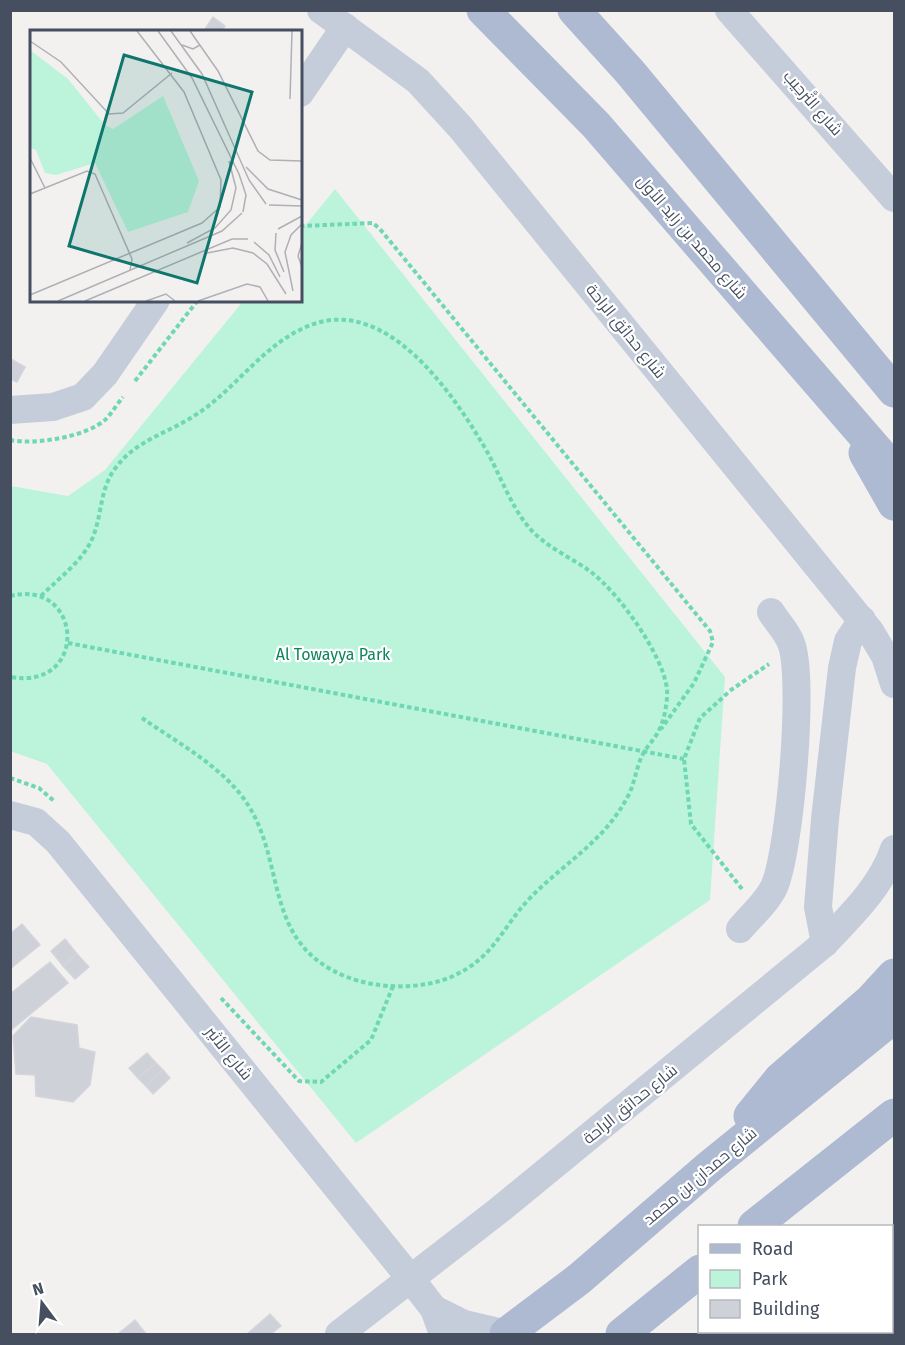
<svg xmlns="http://www.w3.org/2000/svg" width="905" height="1345" font-family="'Fira Sans',Cairo,sans-serif">
  <style>
    .green { fill: #bbf4db }
    .building { fill: #cfd1d8; stroke: #d4d5dc; stroke-width: 1.5 }
    .lines { fill: none; stroke-linecap: round; stroke-linejoin: round }
    .path { stroke: #6ed7b4; stroke-width: 4; stroke-dasharray: 4.5 3; stroke-linecap: butt }
    .minor { stroke: #c6cdda; stroke-width: 28 }
    .major { stroke: #adbad2; stroke-width: 33 }
    .labels { text-anchor: middle; dominant-baseline: central; stroke-width: 4.5; stroke-linejoin: round; paint-order: stroke }
    .street-label { font-size: 16px; fill: #464f60; stroke: #fff }
    .park-label { font-size: 16px; fill: #0d855d; stroke: #fff }
    .inset-road { fill: none; stroke: #aeb0b6; stroke-width: 1.5 }
    .view { fill: #0f766e; fill-opacity: 0.15; stroke: #0f766e; stroke-width: 3 }
    .inset-edge { fill: none; stroke: #464f60; stroke-width: 3 }
  </style>
  <rect width="100%" height="100%" fill="#f3f1f0"/>
  <polygon class="green" points="335,189 725,677 710,900 356,1143 47,764 10,751 11,486 68,496 105,470 244,300 300,300 300,232"/>
  <g class="building">
    <polygon points="213,17 225,26 221,32 203,32"/>
    <polygon points="11,359 25,367 17,382 10,379"/>
    <polygon points="22,924 40,945 10,969 10,934"/>
    <polygon points="65,939 77,954 63,966 51,951"/>
    <polygon points="77,954 89,967 75,979 63,966"/>
    <polygon points="50,962 68,983 11,1030 10,994"/>
    <polygon points="31,1017 77,1025 79,1048 95,1052 90,1085 73,1102 36,1096 35,1075 16,1074 13,1036"/>
    <polygon points="147,1053 156,1063 138,1078 129,1068"/>
    <polygon points="156,1063 163,1070 146,1086 138,1078"/>
    <polygon points="163,1070 170,1078 153,1094 146,1086"/>
    <polygon points="270,1314 281,1326 271,1334 247,1334"/>
    <polygon points="135,1320 146,1334 118,1334"/>
  </g>
  <g class="lines">
    <g class="path">
      <polyline points="300,226 373,223 380,229 710,631 713,642 694,683 661,729"/>
      <polyline points="135,381 198,300"/>
      <path d="M10,440C35,445 87,437 106,419C112,413 117,404 123,397"/>
      <path d="M10,596C83,578 90,691 10,677"/>
      <path d="M41,596C59,578 83,561 93,537C102,514 100,490 114,470C134,441 166,434 194,416C237,389 263,343 311,325C389,295 457,399 489,455C501,478 511,505 527,525C543,546 571,557 591,572C619,593 663,655 667,689C668,701 664,722 658,732C654,740 647,746 643,754C636,767 635,783 628,796C605,841 564,863 531,897C500,929 496,957 451,977C420,990 378,989 347,977C264,944 286,869 250,808C226,768 179,744 142,718"/>
      <polyline points="68,643 684,759"/>
      <polyline points="10,778 39,788 54,801"/>
      <polyline points="742,889 691,824 684,759 700,718 731,690 769,664"/>
      <polyline points="221,998 299,1081 321,1082 371,1040 393,986"/>
    </g>
    <g class="minor">
      <polyline points="321,10 418,81 461,128 870,631 885,656 894,684"/>
      <polyline points="729,10 894,198"/>
      <polyline points="300,93 345,27"/>
      <polyline points="10,410 53,407 83,397 105,374 156,300"/>
      <polyline points="10,815 36,822 58,842 410,1278 434,1309 443,1334"/>
      <path d="M740,929C751,916 767,902 774,887C790,852 805,677 791,643C787,632 777,622 771,612"/>
      <polyline points="825,943 818,907 825,819 842,668 848,641 862,620"/>
      <polyline points="434,1309 464,1324 507,1334"/>
      <path d="M339,1334L498,1211L825,943C852,914 881,887 894,849"/>
    </g>
    <g class="major">
      <polyline points="483,10 596,125 894,470"/>
      <polyline points="574,10 630,72 894,391"/>
      <polyline points="865,453 894,504"/>
      <polyline points="750,1116 780,1079 871,1000 894,975"/>
      <polyline points="754,1226 894,1115"/>
      <polyline points="506,1334 579,1279 710,1166 894,1017"/>
      <polyline points="622,1334 700,1271"/>
    </g>
  </g>
  <g class="labels">
    <g class="street-label">
      <text transform="translate(813 103) rotate(49)">شارع التَّرحِيب</text>
      <text transform="translate(692 237) rotate(49)">شارع محمد بن زايد الأول</text>
      <text transform="translate(626 331) rotate(51)">شارع حدائق الراحة</text>
      <text transform="translate(229 1053) rotate(51)">شارع الأثير</text>
      <text transform="translate(630 1104) rotate(-39)">شارع حدائق الراحة</text>
      <text transform="translate(700 1176) rotate(-40)">شارع حمدان بن محمد</text>
    </g>
    <g class="park-label">
      <text x="333" y="654">Al Towayya Park</text>
    </g>
  </g>
  <g transform="translate(30 30)">
    <rect width="272" height="272" fill="#f3f1f0"/>
    <path d="M0,20L38,49L75,95L83,99L133,66L169,151L158,182L98,202L65,133L26,145L15,143L6,120L0,118Z" fill="#bbf4db"/>
    <path class="inset-road" d="M128,1L162,48L209,144L216,165L213,182M141,1L172,44L219,150L236,174M160,1L188,41L228,121L240,130L272,131M0,11L31,32L79,84L93,83L142,43M152,15L163,19L170,15M260,69L262,1M0,128L15,158M216,137L238,159L272,170M0,164L57,141L65,144L102,229L100,240M239,175L272,176M248,199L272,186M246,203L245,220L254,242M224,212L239,225L250,247M157,213L185,198L201,180L206,158L199,131M272,213L268,226L272,237M177,223L203,218L223,223L237,234L256,264M263,261L255,222L261,205L272,194M0,265L172,193L190,177L191,150L154,62L107,1M28,271L192,201L212,183M55,271L202,209H218M116,271L136,264L145,271M168,271L217,254L230,257L238,271"/>
    <path class="view" d="M94,25L222,62L167,253L39,216Z"/>
    <rect width="272" height="272" class="inset-edge"/>
  </g>
  <rect width="905" height="1345" fill="none" stroke="#464f60" stroke-width="24"/>
  <rect x="698" y="1225" width="195" height="108" fill="#ffffff" stroke="#b5b9bf" stroke-width="1.5"/>
  <rect x="710" y="1244" width="30" height="9" fill="#adbad2" stroke="#b5b9bf" stroke-width="1.5"/>
  <text x="752" y="1255" font-size="18" fill="#464f60">Road</text>
  <rect x="710" y="1270" width="30" height="18" fill="#bbf4db" stroke="#b5b9bf" stroke-width="1.5"/>
  <text x="752" y="1285" font-size="18" fill="#464f60">Park</text>
  <rect x="710" y="1300" width="30" height="18" fill="#cfd1d8" stroke="#b5b9bf" stroke-width="1.5"/>
  <text x="752" y="1315" font-size="18" fill="#464f60">Building</text>
  <g transform="translate(42 1303) rotate(344)" stroke="#ffffff" stroke-width="4.5" paint-order="stroke">
  <path d="M0-4.5L10 22L0 15L-10 22Z" fill="#464f60"/>
  <text y="-9" font-size="16" font-weight="bold" text-anchor="middle" fill="#464f60">N</text>
  </g>
</svg>
